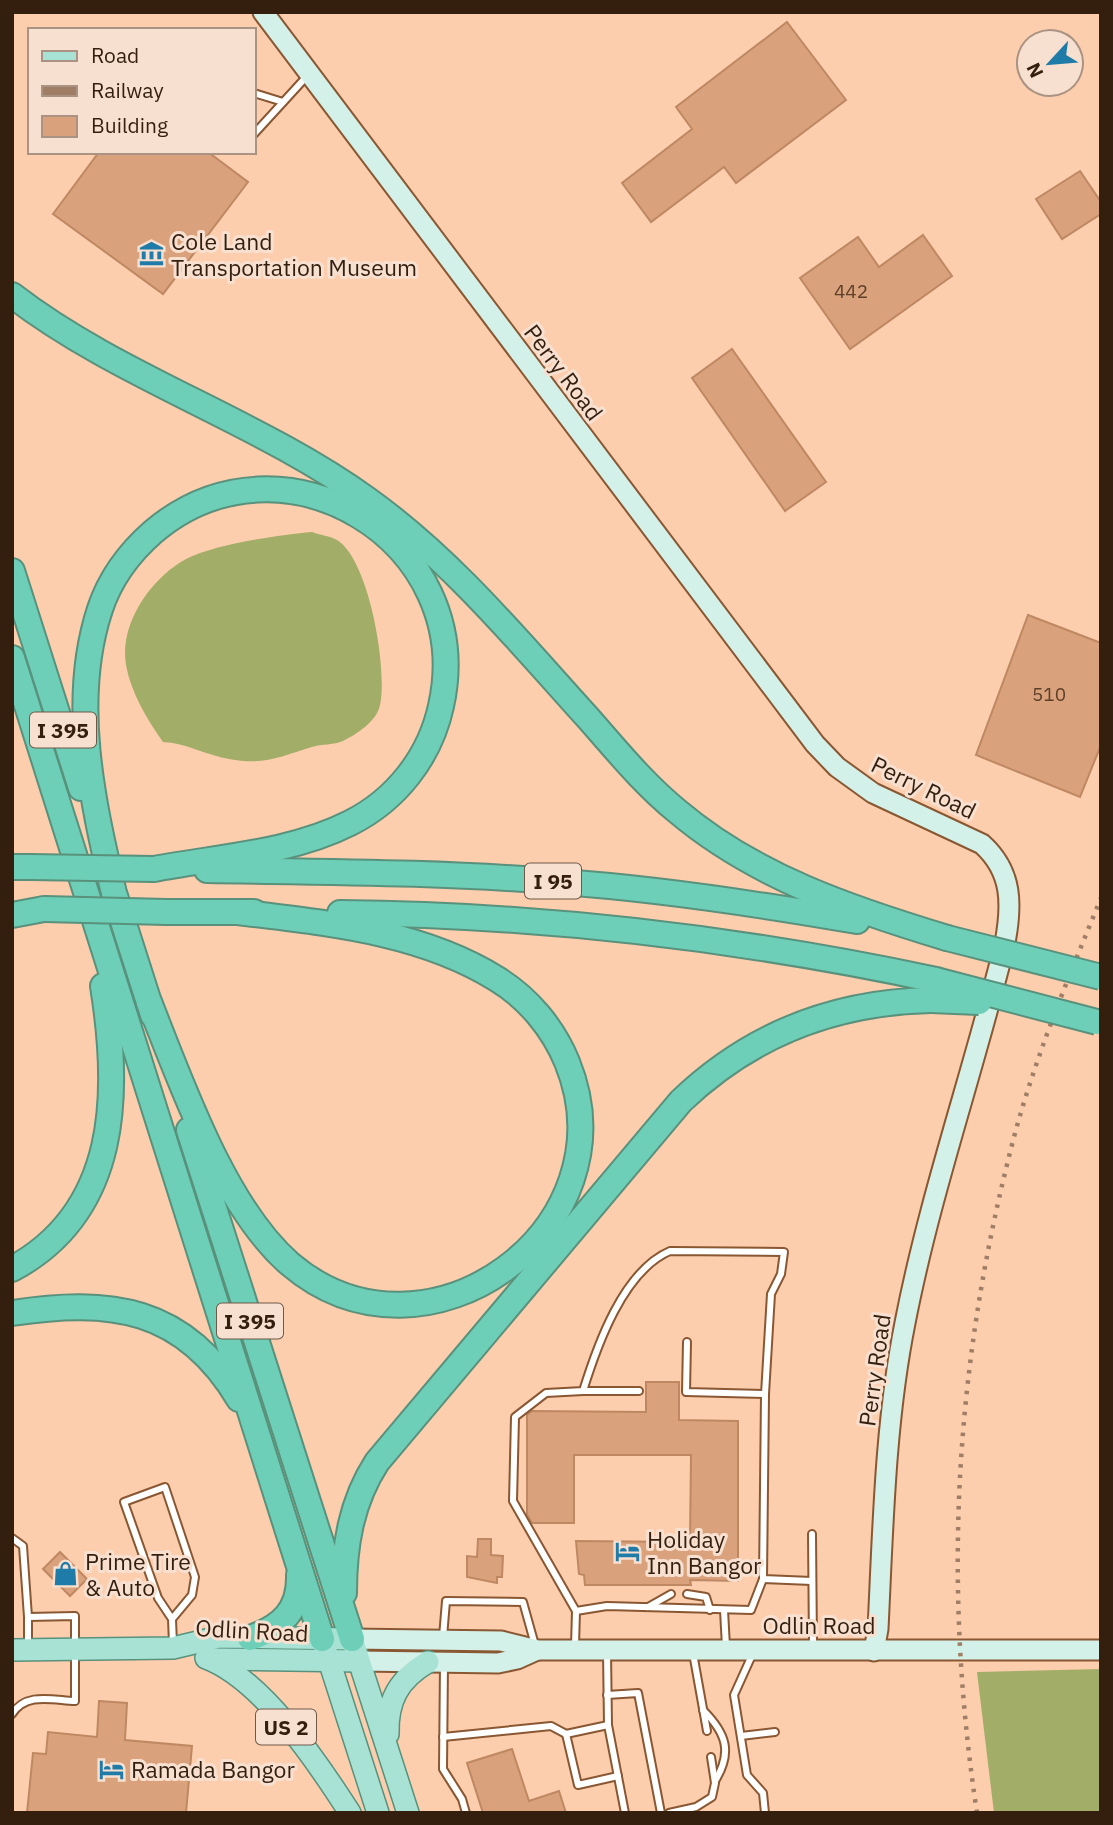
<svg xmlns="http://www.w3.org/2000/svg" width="1113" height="1825" font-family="'IBM Plex Sans',sans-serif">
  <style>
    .forest { fill: #a2ad67 }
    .building { fill: #daa27c; stroke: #be8862; stroke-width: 2 }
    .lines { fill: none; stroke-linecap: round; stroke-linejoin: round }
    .lane-casing { stroke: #895732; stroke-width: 10 }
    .secondary-casing { stroke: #895732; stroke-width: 23 }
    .primary-casing { stroke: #59917c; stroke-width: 24 }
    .highway-casing { stroke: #59917c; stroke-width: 28 }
    .lane { stroke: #fff; stroke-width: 6 }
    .secondary { stroke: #d3f1e9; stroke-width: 19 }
    .primary { stroke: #a7e2d4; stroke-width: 21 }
    .highway { stroke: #6dcfb7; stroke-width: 24 }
    .rail { stroke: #a07d65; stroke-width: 4.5; stroke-dasharray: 3.5 7; stroke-linecap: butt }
    .highway-bridge-casing { stroke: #59917c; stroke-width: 28; stroke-linecap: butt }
    .highway-bridge { stroke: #6dcfb7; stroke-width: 24 }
    .labels { text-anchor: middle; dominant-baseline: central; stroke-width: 6; stroke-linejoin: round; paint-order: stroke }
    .number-label { font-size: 19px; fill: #5e402a }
    .shield { fill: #f8e0d0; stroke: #6f5949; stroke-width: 2 }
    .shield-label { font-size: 21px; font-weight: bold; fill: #341f0f }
    .poi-label { font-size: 23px; fill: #341f0f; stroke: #f8e0d0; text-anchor: start }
    .street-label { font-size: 23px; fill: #341f0f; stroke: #f8e0d0 }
  </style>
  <rect width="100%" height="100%" fill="#fcceae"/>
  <g class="forest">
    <path d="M312,532C319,535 331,536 337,540C369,559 388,670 380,705C377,721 357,734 343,741C334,745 322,744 312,747C281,756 264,766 229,759C206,755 186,743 163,742C147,719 131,693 126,665C119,624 151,578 186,559C215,544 279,535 312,532Z"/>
    <polygon points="1101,1669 1101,1813 994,1813 977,1672"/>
  </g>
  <g class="building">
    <polygon points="787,22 846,100 736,183 724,167 651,222 622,183 692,129 676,107"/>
    <polygon points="99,152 208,152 248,182 163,294 53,214"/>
    <polygon points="1080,171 1101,202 1101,214 1062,239 1036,199"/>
    <polygon points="923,235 952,276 850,349 800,278 858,237 879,267"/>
    <polygon points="732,349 826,482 785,511 692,378"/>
    <polygon points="1028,615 1101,643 1101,745 1080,797 976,755"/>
    <polygon points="646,1382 679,1382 679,1420 738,1421 738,1581 690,1580 691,1585 585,1585 584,1575 579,1574 576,1541 690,1542 691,1455 574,1455 574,1523 532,1523 527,1514 527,1415 532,1411 646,1412"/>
    <polygon points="478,1539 491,1539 491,1555 503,1556 502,1577 497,1577 497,1583 467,1577 467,1556 477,1557"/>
    <polygon points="60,1552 87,1579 70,1596 43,1569"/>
    <polygon points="99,1701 127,1703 125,1740 192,1746 186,1813 27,1813 33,1753 46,1754 48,1732 97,1737"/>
    <polygon points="512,1749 529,1801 559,1791 566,1813 483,1813 467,1763"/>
  </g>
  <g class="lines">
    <defs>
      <g id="lane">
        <polyline points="254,93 283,102"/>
        <polyline points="254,134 308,75"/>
        <polyline points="687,1342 686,1392 765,1394"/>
        <polyline points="583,1391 639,1391"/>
        <polyline points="812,1534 813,1646"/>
        <polyline points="12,1538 23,1546 28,1617"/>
        <polyline points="687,1594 706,1597 710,1610"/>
        <polyline points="648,1607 671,1594"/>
        <polyline points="724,1610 726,1647"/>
        <polyline points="576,1611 607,1606 751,1610 763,1579"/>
        <polyline points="172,1619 192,1595 195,1577 165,1487 124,1502 158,1598 172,1619 173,1644"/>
        <polyline points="443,1637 446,1601 523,1602 535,1645"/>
        <path d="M575,1646L576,1611L513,1501L515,1417L546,1393L583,1391C597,1346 623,1271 670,1251L784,1252L781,1274L771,1294L765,1394L763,1579L812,1581"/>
        <polyline points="607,1652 608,1725 625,1813"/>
        <polyline points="693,1653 707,1731"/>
        <polyline points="753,1653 734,1695 747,1775 763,1793 765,1813"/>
        <polyline points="444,1663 443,1769 462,1799 466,1813"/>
        <polyline points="607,1695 638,1693 661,1813"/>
        <path d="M703,1710C726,1733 733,1752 715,1781"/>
        <path d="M12,1714C26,1692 52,1700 75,1701V1616L28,1617V1646"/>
        <polyline points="608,1725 566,1734 578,1785 618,1776"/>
        <polyline points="741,1736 775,1732"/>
        <polyline points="443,1737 551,1726 566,1734"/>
        <polyline points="669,1813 696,1807 712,1797 715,1783 711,1757"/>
      </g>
      <g id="secondary">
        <path d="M263,12L815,744L837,767L873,793L982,844C1013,872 1012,905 1005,943C974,1070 930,1194 905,1323C885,1423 883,1527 878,1629L874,1651"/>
        <polyline points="352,1639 501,1641 537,1650 1101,1650"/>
        <polyline points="359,1661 498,1663 517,1659 537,1650"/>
      </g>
      <g id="primary">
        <polyline points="325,1648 378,1813"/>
        <polyline points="12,1650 173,1648 219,1637 352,1639 408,1813"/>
        <path d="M206,1658C262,1679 318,1763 350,1813"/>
        <polyline points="214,1659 359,1661"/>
        <path d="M388,1734C387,1700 399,1679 428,1662"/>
      </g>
      <g id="highway">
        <path d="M12,295C118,377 259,421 368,500C453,561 519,642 589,719C617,751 644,784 677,811C755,877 851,909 947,938"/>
        <polyline points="12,571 81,788"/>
        <polyline points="12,658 322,1639"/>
        <polyline points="12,867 30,867"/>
        <path d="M207,870C325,872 444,872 562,882C661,889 759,904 857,921"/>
        <path d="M113,889C92,799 70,700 100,609C110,579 129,553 153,532C282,422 478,541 441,706C430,757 396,800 350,823C291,853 218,857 154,869"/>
        <polyline points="114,893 153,1015"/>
        <polyline points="167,912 254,912"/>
        <path d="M340,913C541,915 739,938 936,980"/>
        <polyline points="12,915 44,909"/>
        <path d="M149,1002C181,1082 224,1207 290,1264C426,1380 635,1228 567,1062C553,1028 528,998 497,979C420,931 326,923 238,912"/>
        <polyline points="189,1130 352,1639"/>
        <path d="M12,1269C120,1211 120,1092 103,986"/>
        <path d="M12,1313C110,1298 184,1307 239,1399"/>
        <path d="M344,1593C344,1546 351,1502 377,1462L681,1101C751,1034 835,1002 931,1000"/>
        <path d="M250,1638C282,1627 300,1610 299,1575"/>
      </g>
    </defs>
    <use href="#lane" class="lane-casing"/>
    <use href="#secondary" class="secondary-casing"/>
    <use href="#primary" class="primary-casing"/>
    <use href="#highway" class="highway-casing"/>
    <use href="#lane" class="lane"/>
    <use href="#secondary" class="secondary"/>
    <use href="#primary" class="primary"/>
    <use href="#highway" class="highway"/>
    <path class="rail" d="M977,1813C942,1582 955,1362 1014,1137C1036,1055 1069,976 1101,898"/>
    <defs>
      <g id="highway-bridge">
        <polyline points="30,867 154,869"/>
        <polyline points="44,909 167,912"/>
        <polyline points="947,938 1101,977"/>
        <polyline points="936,980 1097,1022"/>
        <polyline points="931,1000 979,1002"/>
      </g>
    </defs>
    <use href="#highway-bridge" class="highway-bridge-casing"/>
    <use href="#highway-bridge" class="highway-bridge"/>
  </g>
  <defs>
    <symbol id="museum-bare" viewBox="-9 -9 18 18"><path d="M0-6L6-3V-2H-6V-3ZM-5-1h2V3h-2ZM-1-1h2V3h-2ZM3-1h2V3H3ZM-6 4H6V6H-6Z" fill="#1f7ba8" stroke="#f8e0d0" stroke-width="2.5" paint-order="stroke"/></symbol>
    <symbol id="hotel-bare" viewBox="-9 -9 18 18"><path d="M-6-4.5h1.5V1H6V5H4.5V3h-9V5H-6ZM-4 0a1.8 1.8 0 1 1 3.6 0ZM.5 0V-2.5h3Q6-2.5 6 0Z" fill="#1f7ba8" stroke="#f8e0d0" stroke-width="2.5" paint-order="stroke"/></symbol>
    <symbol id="shop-bare" viewBox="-9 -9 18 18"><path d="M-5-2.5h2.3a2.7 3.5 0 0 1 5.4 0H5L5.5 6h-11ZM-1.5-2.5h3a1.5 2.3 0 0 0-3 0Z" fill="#1f7ba8" stroke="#f8e0d0" stroke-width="2.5" paint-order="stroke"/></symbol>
  </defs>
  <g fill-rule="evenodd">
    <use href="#museum-bare" x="134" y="236" width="35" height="35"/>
    <use href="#hotel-bare" x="610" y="1534" width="35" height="35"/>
    <use href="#shop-bare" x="48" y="1556" width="35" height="35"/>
    <use href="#hotel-bare" x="94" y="1752" width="35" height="35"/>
  </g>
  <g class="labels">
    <g class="number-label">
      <text x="851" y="291">442</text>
      <text x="1049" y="694">510</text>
    </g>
    <g class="shield">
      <rect x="30" y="712.5" width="66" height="35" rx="5"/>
      <rect x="525" y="863.5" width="56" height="35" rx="5"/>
      <rect x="217" y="1303.5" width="66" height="35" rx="5"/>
      <rect x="256" y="1709.5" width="60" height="35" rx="5"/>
    </g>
    <g class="shield-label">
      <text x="63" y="730">I 395</text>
      <text x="553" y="881">I 95</text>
      <text x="250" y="1321">I 395</text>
      <text x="286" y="1727">US 2</text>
    </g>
    <g class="poi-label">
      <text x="171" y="241">Cole Land<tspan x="171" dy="26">Transportation Museum</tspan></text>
      <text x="647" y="1539">Holiday<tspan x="647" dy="26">Inn Bangor</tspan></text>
      <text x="85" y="1561">Prime Tire<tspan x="85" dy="26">&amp; Auto</tspan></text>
      <text x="131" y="1769">Ramada Bangor</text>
    </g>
    <g class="street-label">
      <text transform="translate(564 372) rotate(53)">Perry Road</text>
      <text transform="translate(924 787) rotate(26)">Perry Road</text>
      <text transform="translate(874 1370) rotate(-82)">Perry Road</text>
      <text x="819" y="1625">Odlin Road</text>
      <text transform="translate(252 1630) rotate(3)">Odlin Road</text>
    </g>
  </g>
  <rect width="1113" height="1825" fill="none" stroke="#341f0f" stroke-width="28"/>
  <rect x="28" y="28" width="228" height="126" fill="#f8e0d0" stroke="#aa9383" stroke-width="2"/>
  <rect x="42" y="51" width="35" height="10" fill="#a7e2d4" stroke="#aa9383" stroke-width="2"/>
  <text x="91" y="63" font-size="21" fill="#341f0f">Road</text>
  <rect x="42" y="86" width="35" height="10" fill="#a07d65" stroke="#aa9383" stroke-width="2"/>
  <text x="91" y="98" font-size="21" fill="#341f0f">Railway</text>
  <rect x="42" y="116" width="35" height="21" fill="#daa27c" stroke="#aa9383" stroke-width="2"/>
  <text x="91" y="133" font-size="21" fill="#341f0f">Building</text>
  <g transform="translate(1050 63) rotate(244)"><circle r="33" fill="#f8e0d0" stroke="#aa9383" stroke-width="2"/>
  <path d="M0-5L12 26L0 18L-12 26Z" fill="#1f7ba8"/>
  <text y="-10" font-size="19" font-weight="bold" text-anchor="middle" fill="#341f0f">N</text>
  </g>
</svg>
